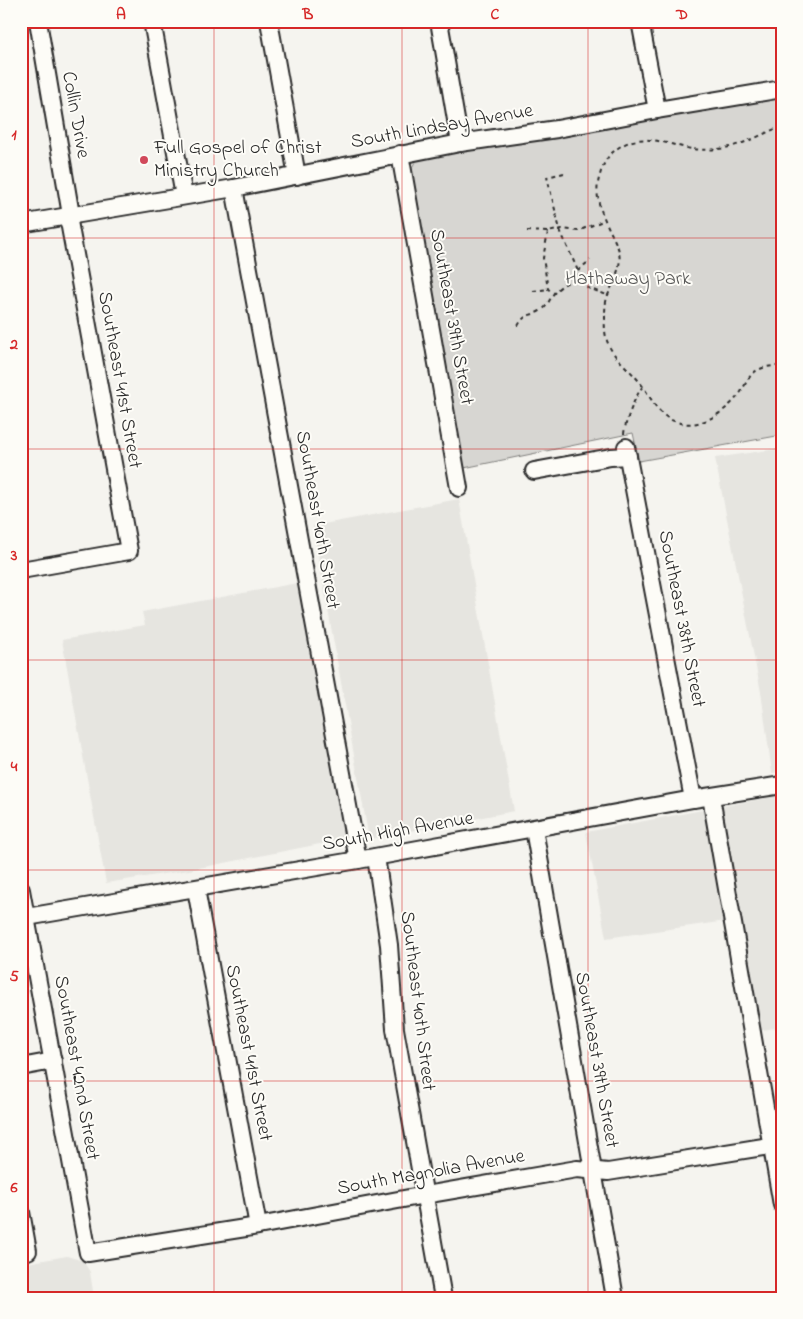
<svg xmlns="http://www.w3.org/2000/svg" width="803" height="1319" font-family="'Indie Flower',sans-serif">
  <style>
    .built { fill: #e6e5e0 }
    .green { fill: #d7d6d2; stroke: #81807e }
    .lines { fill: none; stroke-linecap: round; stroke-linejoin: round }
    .minor-casing { stroke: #2b2b2b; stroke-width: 20 }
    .path { stroke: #2b2b2b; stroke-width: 2; stroke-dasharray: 4 4; stroke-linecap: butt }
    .minor { stroke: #fdfcf7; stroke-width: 16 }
    .grid { fill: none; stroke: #d62828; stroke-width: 1; stroke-opacity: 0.55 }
    .poi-dot { fill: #d1495b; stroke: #fdfcf7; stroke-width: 2 }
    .labels { text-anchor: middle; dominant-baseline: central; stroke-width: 4; stroke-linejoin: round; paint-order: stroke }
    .street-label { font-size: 20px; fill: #2b2b2b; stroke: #fdfcf7 }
    .poi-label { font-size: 20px; fill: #2b2b2b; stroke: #fdfcf7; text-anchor: start }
    .park-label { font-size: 20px; fill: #565655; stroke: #fdfcf7 }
    .neatline { fill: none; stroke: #d62828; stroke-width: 2 }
    .grid-label { font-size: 16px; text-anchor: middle; font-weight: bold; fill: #d62828 }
  </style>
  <rect width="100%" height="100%" fill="#f5f4ef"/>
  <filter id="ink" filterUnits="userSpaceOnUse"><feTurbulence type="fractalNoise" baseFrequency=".02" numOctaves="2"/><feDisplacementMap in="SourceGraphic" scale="10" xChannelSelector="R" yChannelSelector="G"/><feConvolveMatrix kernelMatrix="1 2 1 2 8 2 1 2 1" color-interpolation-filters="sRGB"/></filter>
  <g filter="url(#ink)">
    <g class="built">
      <polygon points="782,448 782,772 772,773 761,692 715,458"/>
      <polygon points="459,499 514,811 369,839 313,526"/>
      <polygon points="297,583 345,839 189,870 106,883 62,640 145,625 142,612"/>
      <polygon points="782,795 782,1027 744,1033 726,921 606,938 586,832"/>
      <polygon points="67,1256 83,1261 90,1272 94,1298 21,1298 21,1264"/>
    </g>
    <polygon class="green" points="782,98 782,435 639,461 633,433 464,468 409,173 415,162 421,158"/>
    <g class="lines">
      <defs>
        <g id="minor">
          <polyline points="38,21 71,215"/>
          <polyline points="152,21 184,196"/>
          <polyline points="269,21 297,176"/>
          <polyline points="439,21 460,143"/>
          <polyline points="640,21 657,110"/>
          <polyline points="400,154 459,488"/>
          <polyline points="234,188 358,860"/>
          <polyline points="21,224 234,188 460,143 557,129 657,110 782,89"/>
          <polyline points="626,447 693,799"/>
          <polyline points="534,471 611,457 628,456"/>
          <polyline points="21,570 129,551 68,216"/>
          <polyline points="711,797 782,1205"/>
          <polyline points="534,829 615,1298"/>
          <polyline points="376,857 389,945 395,1029 443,1298"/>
          <polyline points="196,889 258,1226"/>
          <polyline points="21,890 88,1253 258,1226 425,1195 577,1169 608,1172 782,1144"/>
          <polyline points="21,918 358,860 693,799 782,785"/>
          <polyline points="21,1067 53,1061"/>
          <polyline points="21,1212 28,1251 21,1252"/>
        </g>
      </defs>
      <use href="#minor" class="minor-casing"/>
      <g class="path">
        <path d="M782,126C762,134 740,147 718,149C710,150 700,150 692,149C663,144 639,129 613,152C606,158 602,167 600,175C592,198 604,218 614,239C616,244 619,248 619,253C622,267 614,280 609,293C605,300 605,310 605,319C602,356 626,361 644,388C654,403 660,419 681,423C704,428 728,410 741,392C745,385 750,374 756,371C765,366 772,366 782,366"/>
        <polyline points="564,173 547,177 560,230 578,271 578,277 588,288 607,295"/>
        <polyline points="527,231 548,232 562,229 578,231 605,220"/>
        <polyline points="548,232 543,258 548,289 554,293"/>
        <polyline points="578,271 590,260"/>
        <polyline points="533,291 548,289"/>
        <path d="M518,326C525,313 529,317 540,311C548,307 549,299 555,292C561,285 570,281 578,277"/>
        <path d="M624,434C625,422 635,396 643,386"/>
      </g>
      <use href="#minor" class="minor"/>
    </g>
  </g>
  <path class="grid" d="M214,21V1298M402,21V1298M588,21V1298M21,238H782M21,449H782M21,660H782M21,870H782M21,1081H782"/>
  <circle class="poi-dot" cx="144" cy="160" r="5"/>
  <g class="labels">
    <g class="street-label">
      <text transform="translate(75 115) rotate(80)">Collin Drive</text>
      <text transform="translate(442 127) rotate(-10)">South Lindsay Avenue</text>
      <text transform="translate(451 317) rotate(80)">Southeast 39th Street</text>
      <text transform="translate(119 380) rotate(80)">Southeast 41st Street</text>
      <text transform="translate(317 520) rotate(80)">Southeast 40th Street</text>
      <text transform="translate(681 619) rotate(79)">Southeast 38th Street</text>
      <text transform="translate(398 832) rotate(-10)">South High Avenue</text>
      <text transform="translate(417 1001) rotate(83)">Southeast 40th Street</text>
      <text transform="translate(248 1053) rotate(79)">Southeast 41st Street</text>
      <text transform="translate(596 1060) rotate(80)">Southeast 39th Street</text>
      <text transform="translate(76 1068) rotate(80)">Southeast 42nd Street</text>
      <text transform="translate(431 1173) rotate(-10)">South Magnolia Avenue</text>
    </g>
    <g class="poi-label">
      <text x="154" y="148">Full Gospel of Christ<tspan x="154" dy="23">Ministry Church</tspan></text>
    </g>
    <g class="park-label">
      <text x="628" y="279">Hathaway Park</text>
    </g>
  </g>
  <rect width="803" height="1319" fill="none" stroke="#fdfcf7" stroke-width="55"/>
  <rect x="28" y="28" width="748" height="1264" class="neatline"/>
  <g class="grid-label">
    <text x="121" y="19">A</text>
    <text x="308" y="19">B</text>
    <text x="495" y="19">C</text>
    <text x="682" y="19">D</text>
    <text x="14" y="139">1</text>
    <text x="14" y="349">2</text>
    <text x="14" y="560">3</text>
    <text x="14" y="771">4</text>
    <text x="14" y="981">5</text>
    <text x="14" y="1192">6</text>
  </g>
</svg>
